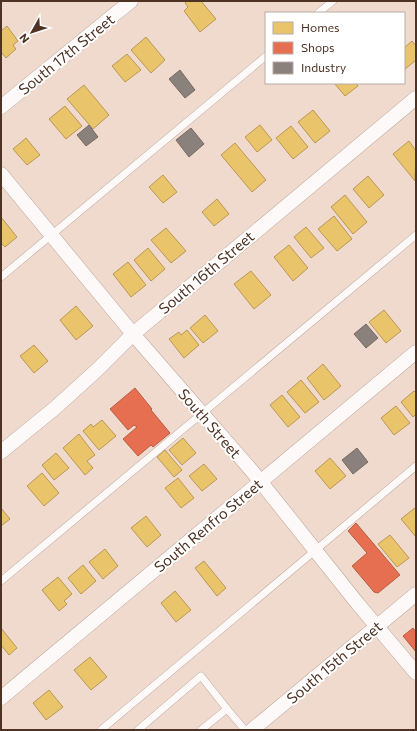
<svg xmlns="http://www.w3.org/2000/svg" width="417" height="731" font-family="Commissioner,sans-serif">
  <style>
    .homes { fill: #e9c46a; stroke: #ba9855 }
    .shops { fill: #e76f51; stroke: #b95d44 }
    .industry { fill: #8a817c; stroke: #786a62 }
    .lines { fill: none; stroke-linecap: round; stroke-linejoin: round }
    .service-casing { stroke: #bca79a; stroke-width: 8 }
    .minor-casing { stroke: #bca79a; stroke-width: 15 }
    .service { stroke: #fdf9f8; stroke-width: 7 }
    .minor { stroke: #fdf9f8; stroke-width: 14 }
    .labels { text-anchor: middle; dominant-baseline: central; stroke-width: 4; stroke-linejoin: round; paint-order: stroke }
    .street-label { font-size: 15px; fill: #4e3324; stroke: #fff }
  </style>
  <rect width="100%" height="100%" fill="#f0dacd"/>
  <g class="homes">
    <polygon points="187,1 201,1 216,19 200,32 184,11 188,7 185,3"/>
    <polygon points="7,26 18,41 13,45 16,49 6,58 1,52 1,31"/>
    <polygon points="146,37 165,60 151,73 131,50"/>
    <polygon points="412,41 416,46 416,60 404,70 404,48"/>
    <polygon points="127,54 141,70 125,82 112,66"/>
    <polygon points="334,83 356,83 358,86 345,96"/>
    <polygon points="84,85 109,115 93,129 67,99"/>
    <polygon points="65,106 82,126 66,139 49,119"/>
    <polygon points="313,110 330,131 315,143 298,122"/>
    <polygon points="260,125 272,140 257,152 245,137"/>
    <polygon points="291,126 308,147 293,159 276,138"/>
    <polygon points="26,138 40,155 27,165 13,149"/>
    <polygon points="409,141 416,151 415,181 393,154"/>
    <polygon points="235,143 266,180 252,192 221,155"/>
    <polygon points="163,175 177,192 163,203 149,187"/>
    <polygon points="368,176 384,195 369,208 353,189"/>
    <polygon points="345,195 367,222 353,234 331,207"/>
    <polygon points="217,199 229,214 214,226 202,212"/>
    <polygon points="334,216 352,239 337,251 318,229"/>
    <polygon points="1,217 17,237 5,247 1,243"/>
    <polygon points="306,227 324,248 311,258 294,237"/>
    <polygon points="166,228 186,251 171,263 151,240"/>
    <polygon points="289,245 308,268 293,281 274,257"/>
    <polygon points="148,248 165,269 151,281 134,260"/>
    <polygon points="128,262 146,285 131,297 113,274"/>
    <polygon points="251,271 271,295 254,309 234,284"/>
    <polygon points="76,306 93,326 76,340 60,320"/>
    <polygon points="384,310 401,331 386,343 369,322"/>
    <polygon points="205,315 218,331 203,343 190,328"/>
    <polygon points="187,330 199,345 184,358 169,339 179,332 181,335"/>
    <polygon points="34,345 48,361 34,373 20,356"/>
    <polygon points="323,364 341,386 324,400 307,378"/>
    <polygon points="301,380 319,402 305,413 287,392"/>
    <polygon points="414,391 416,393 416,414 413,417 401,402"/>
    <polygon points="282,395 300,417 288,427 270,405"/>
    <polygon points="396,406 410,423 394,435 381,418"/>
    <polygon points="102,420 116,436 99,450 83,431 91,424 93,427"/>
    <polygon points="79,434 95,455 87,461 93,468 85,475 63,448"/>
    <polygon points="183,438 196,453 182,465 169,450"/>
    <polygon points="165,450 182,470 174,477 157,457"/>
    <polygon points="56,453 69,468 54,480 42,465"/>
    <polygon points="330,458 346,476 330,489 315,471"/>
    <polygon points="204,464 217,479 202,491 189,476"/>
    <polygon points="42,473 59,493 44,506 27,486"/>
    <polygon points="178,478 194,498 181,508 165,488"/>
    <polygon points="416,507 416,537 401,519"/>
    <polygon points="1,508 10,519 1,526"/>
    <polygon points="146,516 161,535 147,547 131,528"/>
    <polygon points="390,535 409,558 397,567 378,544"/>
    <polygon points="105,549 118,566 103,579 89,562"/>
    <polygon points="204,561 226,588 217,596 195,568"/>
    <polygon points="83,565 96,581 81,594 68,578"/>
    <polygon points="58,577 72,594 64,601 67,604 59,611 42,590"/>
    <polygon points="175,591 191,610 176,622 161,603"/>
    <polygon points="1,628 17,648 9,655 1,645"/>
    <polygon points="90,657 107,677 91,690 74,670"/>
    <polygon points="49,690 63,707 46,720 33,703"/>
  </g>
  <g class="shops">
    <polygon points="135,388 152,409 151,410 170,433 153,447 151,445 138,456 123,439 137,427 134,425 128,430 110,409"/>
    <polygon points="356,523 400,575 378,593 374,592 352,566 367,553 348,531"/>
    <polygon points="413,628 416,632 416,652 403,636"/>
  </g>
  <g class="industry">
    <polygon points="180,70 195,90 185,98 169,79"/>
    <polygon points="89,125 98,137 86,146 77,135"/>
    <polygon points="191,128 204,144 189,157 176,140"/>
    <polygon points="366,324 378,338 366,348 354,334"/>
    <polygon points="357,448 368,462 353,474 342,460"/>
  </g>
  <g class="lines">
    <defs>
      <g id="service">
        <polyline points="318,13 333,1"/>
        <polyline points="1,277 266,56"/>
        <polyline points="1,581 416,235"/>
        <polyline points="227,709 245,730"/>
        <polyline points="101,730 416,466"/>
        <polyline points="138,730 201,676 227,709 201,730"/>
      </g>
      <g id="minor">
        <polyline points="1,107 131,1"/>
        <polyline points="1,174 133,334 252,471 358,604 416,673"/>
        <polyline points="1,452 55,408 97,370 133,334 416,98"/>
        <polyline points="1,698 416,352"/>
        <polyline points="252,730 416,594"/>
      </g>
    </defs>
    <use href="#service" class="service-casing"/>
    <use href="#minor" class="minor-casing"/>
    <use href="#service" class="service"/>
    <use href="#minor" class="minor"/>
  </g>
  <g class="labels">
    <g class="street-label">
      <text transform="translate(66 54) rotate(-39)">South 17th Street</text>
      <text transform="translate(206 272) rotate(-40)">South 16th Street</text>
      <text transform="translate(210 423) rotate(49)">South Street</text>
      <text transform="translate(208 525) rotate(-40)">South Renfro Street</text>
      <text transform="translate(334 662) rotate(-40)">South 15th Street</text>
    </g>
  </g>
  <rect width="417" height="731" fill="none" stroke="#4e3324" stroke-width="4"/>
  <rect x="265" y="12" width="140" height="72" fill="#ffffff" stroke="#b8ada7"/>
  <rect x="273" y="22" width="20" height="12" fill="#e9c46a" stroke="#b8ada7"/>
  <text x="301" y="32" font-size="12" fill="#4e3324">Homes</text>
  <rect x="273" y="42" width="20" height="12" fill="#e76f51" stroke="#b8ada7"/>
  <text x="301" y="52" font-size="12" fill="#4e3324">Shops</text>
  <rect x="273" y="62" width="20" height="12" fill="#8a817c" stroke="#b8ada7"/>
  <text x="301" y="72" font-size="12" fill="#4e3324">Industry</text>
  <g transform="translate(32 32) rotate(231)" stroke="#ffffff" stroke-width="3" paint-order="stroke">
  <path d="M0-3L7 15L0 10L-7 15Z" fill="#4e3324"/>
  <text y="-6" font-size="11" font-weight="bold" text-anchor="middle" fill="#4e3324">N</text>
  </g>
</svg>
